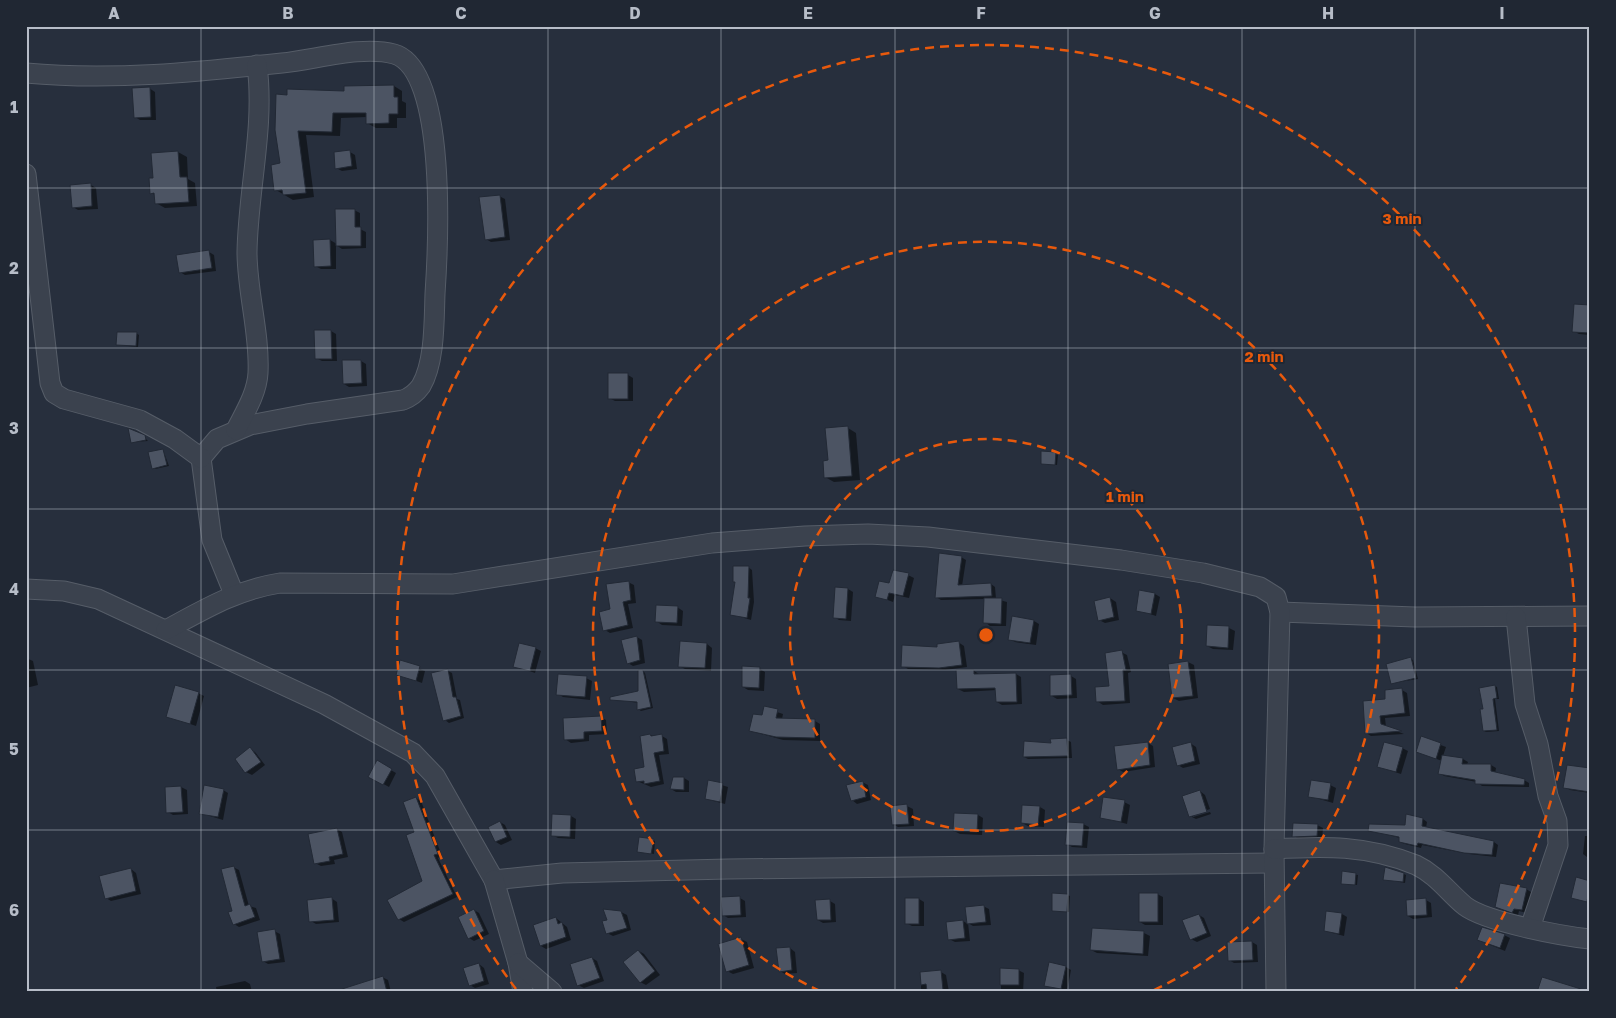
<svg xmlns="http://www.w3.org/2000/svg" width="1616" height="1018" font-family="'Golos Text',sans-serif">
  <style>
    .shadow { fill: #0007 }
    .building { fill: #4c5463; stroke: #222935 }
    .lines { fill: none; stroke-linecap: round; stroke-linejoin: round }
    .street-casing { stroke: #565d68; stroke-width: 21 }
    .street { stroke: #3b424e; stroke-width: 19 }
    .grid { fill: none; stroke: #b7bdc8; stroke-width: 1; stroke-opacity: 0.55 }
    .ring { fill: none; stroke: #e8590c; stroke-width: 2.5; stroke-dasharray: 9 6 }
    .centre { fill: #e8590c; stroke: #202733; stroke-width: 2.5 }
    .ring-label { font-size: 15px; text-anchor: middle; font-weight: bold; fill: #e8590c; stroke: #202733; stroke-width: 4; stroke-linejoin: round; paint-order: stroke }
    .neatline { fill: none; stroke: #b7bdc8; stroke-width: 2 }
    .grid-label { font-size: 16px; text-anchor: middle; font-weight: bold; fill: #b7bdc8 }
  </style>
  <rect width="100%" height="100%" fill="#272f3d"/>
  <g class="shadow">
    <polygon points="394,86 402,91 402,101 406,103 406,118 397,118 397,128 376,128 367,123 367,117 341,118 340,136 306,135 314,197 293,200 276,190 282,164 288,96 345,93"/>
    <polygon points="149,88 155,92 156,120 140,120 135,117"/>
    <polygon points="178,152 187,157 188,179 195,183 197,206 165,208 156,203 155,195 151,193 154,179 152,154"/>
    <polygon points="350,152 355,155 357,169 342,171 336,168"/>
    <polygon points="91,185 96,188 98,209 78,210 73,207"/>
    <polygon points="499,196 505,199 510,240 491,242 486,239"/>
    <polygon points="354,210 360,213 360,229 366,232 366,248 342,249 336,245 336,269 321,269 315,266 315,241 330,240 337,244"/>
    <polygon points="209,252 214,255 216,271 185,275 180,272"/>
    <polygon points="1590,306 1590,335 1579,334 1573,331"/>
    <polygon points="331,331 336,334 337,361 322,361 316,358"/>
    <polygon points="136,333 139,335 138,347 118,345"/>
    <polygon points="361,361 366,364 367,386 349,387 344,384"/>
    <polygon points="628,375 633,378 633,401 615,401 609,398"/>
    <polygon points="848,428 856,433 860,480 834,482 825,477 829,462"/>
    <polygon points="144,437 148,441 132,442"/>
    <polygon points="163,450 169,466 155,469 153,468"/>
    <polygon points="1055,454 1058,455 1057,465 1042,463"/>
    <polygon points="961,557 966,560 962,586 991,584 995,587 996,599 1007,602 1006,626 990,626 985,622 985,599 941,600 936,597"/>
    <polygon points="748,567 752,570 754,602 751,620 731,614 736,583 734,581"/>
    <polygon points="908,575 914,578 909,598 895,595 893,602 877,596 890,585"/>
    <polygon points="628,582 634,585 636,603 628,604 633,628 610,633 605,630 611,610"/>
    <polygon points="848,589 853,592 851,621 839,620 834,617"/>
    <polygon points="1155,594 1160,597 1156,616 1137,610"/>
    <polygon points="1110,598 1116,602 1119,620 1105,623 1099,620"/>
    <polygon points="677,607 683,611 682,626 662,625 656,621"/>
    <polygon points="1034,621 1039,624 1036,645 1015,642 1010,639"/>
    <polygon points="1209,627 1229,628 1235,631 1233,650 1213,649 1207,646"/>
    <polygon points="637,637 642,640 645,663 633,666 628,663"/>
    <polygon points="958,642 964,646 967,667 945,670 908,669 903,666"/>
    <polygon points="707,644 712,648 711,671 685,669 679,666"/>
    <polygon points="535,648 541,651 535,673 515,666"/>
    <polygon points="1121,652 1127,655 1131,672 1128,673 1130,703 1103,705 1097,701 1111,687"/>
    <polygon points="26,658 33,661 38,685 26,688"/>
    <polygon points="1411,659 1413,660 1418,679 1392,683"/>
    <polygon points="401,662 425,671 422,683 397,674"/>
    <polygon points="1188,662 1194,665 1198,698 1179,701 1173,698 1170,665"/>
    <polygon points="744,668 760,669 765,672 764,691 748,690 743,687"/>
    <polygon points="448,671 452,673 457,699 460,700 464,718 449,723 445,720"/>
    <polygon points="643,671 645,673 653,708 641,711 638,709 639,703 611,699 639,692"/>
    <polygon points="974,671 979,674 1016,674 1021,677 1022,704 1002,705 997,702 997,690 964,692 958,689"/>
    <polygon points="1071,676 1076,679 1077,698 1057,699 1052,696"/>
    <polygon points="586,678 592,681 590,700 563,697 558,694"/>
    <polygon points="1495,686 1497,687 1499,699 1495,699 1499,731 1486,732 1484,731 1485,710"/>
    <polygon points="1402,690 1407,693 1410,716 1385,718 1386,727 1404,734 1371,736 1366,733 1387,700"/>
    <polygon points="198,693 204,696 196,726 167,716"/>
    <polygon points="765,708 783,714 782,719 815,721 820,724 820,741 783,740 751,731 763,717"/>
    <polygon points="601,717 606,720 607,734 589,735 589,741 571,743 565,739"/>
    <polygon points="650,735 662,736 667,739 669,754 659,755 664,784 651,787 637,781 646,768"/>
    <polygon points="1422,738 1446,747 1443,756 1463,759 1468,762 1467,765 1491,765 1496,768 1495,774 1524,780 1529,783 1529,787 1482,786 1477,782 1444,776 1440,773 1442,761 1418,752"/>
    <polygon points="1067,740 1071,742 1072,758 1028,759 1024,757 1052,745 1052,741"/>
    <polygon points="1148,743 1153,746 1155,767 1123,772 1118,769"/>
    <polygon points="1190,743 1196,747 1200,764 1183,768 1178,765"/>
    <polygon points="1402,748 1408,751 1401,774 1379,767"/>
    <polygon points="250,749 255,752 265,765 252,775 246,772 236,759"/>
    <polygon points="377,762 396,773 389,787 369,776"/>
    <polygon points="1590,770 1590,793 1570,790 1565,787"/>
    <polygon points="684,778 689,781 689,792 676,792 671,789"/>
    <polygon points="709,781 728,787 725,804 706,799"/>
    <polygon points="862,782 868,785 871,800 857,804 852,800"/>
    <polygon points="1330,785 1336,788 1333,803 1309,796"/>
    <polygon points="181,787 187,790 188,814 173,815 168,812 166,788"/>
    <polygon points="223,790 228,793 223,820 200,813"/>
    <polygon points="1200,791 1205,795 1210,809 1193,815 1193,817 1210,812 1211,814 1196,819 1190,816"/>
    <polygon points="416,798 421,801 442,856 438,858 457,897 404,922 399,919 389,901 423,882 415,833"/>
    <polygon points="1124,802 1130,805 1127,824 1101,817"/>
    <polygon points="907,806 913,809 914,826 898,827 893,824 891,807"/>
    <polygon points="1040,807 1045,810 1044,827 1028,826 1022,823"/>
    <polygon points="978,815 983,818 982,835 960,834 954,831"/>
    <polygon points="571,816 576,819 575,839 558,838 552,835"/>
    <polygon points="1423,819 1427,822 1426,828 1494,842 1498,845 1496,857 1469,854 1422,845 1421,848 1405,844 1400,842 1400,838 1370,830 1406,826"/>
    <polygon points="500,822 505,825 512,840 501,845 496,842"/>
    <polygon points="1083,824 1089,827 1087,848 1072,847 1067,844"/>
    <polygon points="1317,825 1323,828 1322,839 1299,839 1294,836"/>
    <polygon points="337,829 342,832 348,857 334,860 335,864 321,866 315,863"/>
    <polygon points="1590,833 1590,863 1587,862 1587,857 1583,854 1585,836 1589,836"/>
    <polygon points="653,840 655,841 654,854 641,852"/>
    <polygon points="233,867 239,870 249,906 256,908 260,920 239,927 234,924"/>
    <polygon points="131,869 136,873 141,894 111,901 106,898"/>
    <polygon points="1343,873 1358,875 1357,885 1342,883"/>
    <polygon points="1404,874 1406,875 1405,883 1384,879"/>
    <polygon points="1590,882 1590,903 1573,897"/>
    <polygon points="1526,889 1531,892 1527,913 1519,911 1518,915 1496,907"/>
    <polygon points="1157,894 1163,897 1163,925 1145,925 1140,922"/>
    <polygon points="1067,895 1070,896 1069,912 1053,910"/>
    <polygon points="331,898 337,902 339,922 316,924 311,921"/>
    <polygon points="740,898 745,901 746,917 728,918 723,915"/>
    <polygon points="906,899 919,899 924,902 924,926 912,926 906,923"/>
    <polygon points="1426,900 1431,903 1432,917 1413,919 1408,916"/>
    <polygon points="830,901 835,904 836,922 823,923 818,920"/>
    <polygon points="983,906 989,909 991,925 973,926 968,923 970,941 955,942 949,939 963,921 968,924 966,908"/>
    <polygon points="474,910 479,913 489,934 474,941 469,938"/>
    <polygon points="621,912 627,915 631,930 613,936 607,933 608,920"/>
    <polygon points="1342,914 1347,917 1344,936 1325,931"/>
    <polygon points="1199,915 1204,918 1211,936 1197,942 1191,939"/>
    <polygon points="556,918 567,927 571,940 546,949 541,946"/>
    <polygon points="1093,929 1144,933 1150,936 1148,956 1097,953 1091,950"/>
    <polygon points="274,931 280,934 285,962 268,964 263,961"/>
    <polygon points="1504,935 1510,938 1505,951 1478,940"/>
    <polygon points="741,939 747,942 754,968 733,974 727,971"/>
    <polygon points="1252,942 1257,945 1258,962 1234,963 1229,960"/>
    <polygon points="790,948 795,952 797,973 785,974 780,971"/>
    <polygon points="639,951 644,954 660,975 646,985 640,982"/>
    <polygon points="592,958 597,961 604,981 584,988 578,985"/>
    <polygon points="479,964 484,968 489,984 475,988 470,985"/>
    <polygon points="1066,967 1071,970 1067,991 1045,985"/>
    <polygon points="1001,970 1018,970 1024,973 1023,992 1001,992"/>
    <polygon points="941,972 946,975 949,992 921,992 921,973"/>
    <polygon points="382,977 388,980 391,992 365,992"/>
    <polygon points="245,981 250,984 252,992 217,992 216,987"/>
  </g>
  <g class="building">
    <polygon points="394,85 394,97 398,97 398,114 389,114 389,123 366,124 366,113 333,113 332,132 298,131 306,193 283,195 282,190 274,191 271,165 280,163 275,130 276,94 287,95 287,89 344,91 344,86"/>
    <polygon points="150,87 151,117 134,118 132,88"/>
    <polygon points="350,150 352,166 335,169 334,152"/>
    <polygon points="178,151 180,177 187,177 189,202 155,204 154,193 150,194 149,178 153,178 151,153"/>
    <polygon points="91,183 92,206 72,208 70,185"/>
    <polygon points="500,195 505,237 485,240 479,197"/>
    <polygon points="335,209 355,209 355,227 361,227 361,246 336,246"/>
    <polygon points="330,239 331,266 314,267 313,240"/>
    <polygon points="209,250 212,268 179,273 176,255"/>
    <polygon points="1574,304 1590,305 1590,333 1572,332"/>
    <polygon points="314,330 331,330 332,359 315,359"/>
    <polygon points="117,332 137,332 136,346 116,345"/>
    <polygon points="342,360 361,360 362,383 343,384"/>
    <rect x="608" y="373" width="20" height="26"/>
    <polygon points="848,426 852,476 824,478 823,461 828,460 825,428"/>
    <polygon points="128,428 145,435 146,440 131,443"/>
    <polygon points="163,449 167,465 152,469 148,452"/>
    <polygon points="1041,451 1056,452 1055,465 1041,464"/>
    <polygon points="939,553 962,556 958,585 991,583 992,596 935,598"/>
    <polygon points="733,566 749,566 748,598 750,598 747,618 730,615 735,582 733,582"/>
    <polygon points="893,570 909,573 903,596 889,593 887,600 875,597 879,581 889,583"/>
    <polygon points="629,581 631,600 623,602 628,625 603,631 599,612 610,609 606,584"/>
    <polygon points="835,587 848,588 846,619 833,618"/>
    <polygon points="1139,590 1155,593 1151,614 1136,611"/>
    <polygon points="1110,597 1114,617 1098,621 1094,601"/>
    <polygon points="984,598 1002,598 1001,624 983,623"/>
    <polygon points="656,605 678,606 677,623 655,622"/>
    <polygon points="1012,616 1034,620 1030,643 1008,640"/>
    <polygon points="1207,625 1229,626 1228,648 1206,646"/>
    <polygon points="637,636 640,660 627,664 621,640"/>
    <polygon points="680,641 707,643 705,668 678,667"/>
    <polygon points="959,641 962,665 939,668 901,667 902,645 937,647 937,644"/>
    <polygon points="519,643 536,647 530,671 513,667"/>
    <polygon points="1122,650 1126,670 1123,670 1125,701 1096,702 1095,687 1109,686 1105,653"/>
    <polygon points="1411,657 1416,678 1391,684 1386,664"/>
    <polygon points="400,660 420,666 416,681 396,675"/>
    <polygon points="1188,661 1193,696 1172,698 1168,664"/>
    <polygon points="742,666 760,667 759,688 742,687"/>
    <polygon points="448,669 453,697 456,697 461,716 443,721 431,673"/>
    <polygon points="638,670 643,670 651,707 637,710 637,702 610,700 610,697 638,691"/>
    <polygon points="956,670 974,670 974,674 1016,673 1017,702 996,702 995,688 957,689"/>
    <polygon points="558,674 587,676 585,697 556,695"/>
    <polygon points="1071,674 1072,695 1050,696 1050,675"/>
    <polygon points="175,685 199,692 190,724 166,717"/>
    <polygon points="1495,685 1497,698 1493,699 1497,730 1483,731 1480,709 1483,709 1479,688"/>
    <polygon points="1402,688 1405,713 1380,716 1381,724 1402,731 1365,734 1363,701 1385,699 1385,690"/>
    <polygon points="764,706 778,709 776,718 815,719 815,738 776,737 749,731 753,714 762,715"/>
    <polygon points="601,716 602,731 584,732 584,739 564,740 563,718"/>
    <polygon points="650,734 651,736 662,734 664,751 654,753 660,781 644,784 644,781 636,782 634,769 644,767 640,736"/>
    <polygon points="1421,736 1441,743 1436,759 1416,752"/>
    <polygon points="1067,738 1068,756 1023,757 1024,741 1051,743 1050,739"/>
    <polygon points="1148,742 1150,765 1117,770 1114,746"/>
    <polygon points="1191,742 1195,761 1177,766 1172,747"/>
    <polygon points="1384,742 1403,747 1396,772 1377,767"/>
    <polygon points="250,747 261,762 245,773 235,759"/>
    <polygon points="1442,755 1463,758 1462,764 1491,764 1491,771 1525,779 1524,785 1475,784 1475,780 1438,774"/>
    <polygon points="377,760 392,769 383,785 368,777"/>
    <polygon points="1567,765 1590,768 1590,792 1563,788"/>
    <polygon points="673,777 684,777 684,790 670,789"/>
    <polygon points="708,780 723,783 720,802 705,799"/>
    <polygon points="1311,780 1331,783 1328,800 1308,797"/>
    <polygon points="863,781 866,797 851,801 846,785"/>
    <polygon points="204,785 224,789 218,817 199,814"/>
    <polygon points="181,786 183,812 166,813 165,787"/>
    <polygon points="1200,790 1207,812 1189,817 1182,796"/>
    <polygon points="416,797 438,854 434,855 453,894 398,920 387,900 422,881 406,835 414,832 403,802"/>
    <polygon points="1103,797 1125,800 1121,822 1100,818"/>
    <polygon points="907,804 909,824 892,825 890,806"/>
    <polygon points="1022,805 1040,806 1038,825 1021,823"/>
    <polygon points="954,813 978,814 977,832 953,831"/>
    <polygon points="552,814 571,815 570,837 551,836"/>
    <polygon points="1406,814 1423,818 1422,826 1494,841 1492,855 1464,853 1418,843 1417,846 1399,842 1399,837 1368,831 1369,824 1405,825"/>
    <polygon points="500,821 507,837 495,842 488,827"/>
    <polygon points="1067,822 1084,823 1082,846 1065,845"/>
    <polygon points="1293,823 1318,824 1317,836 1292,837"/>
    <polygon points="337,828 343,854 329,857 330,861 314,864 308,834"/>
    <polygon points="639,837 654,839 651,854 637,852"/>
    <polygon points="234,866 245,906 250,904 255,917 233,925 228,912 232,911 221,869"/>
    <polygon points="1385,867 1404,873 1403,882 1383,880"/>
    <polygon points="131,868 136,891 105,899 99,876"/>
    <polygon points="1342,871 1356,873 1355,885 1341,884"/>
    <polygon points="1576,877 1590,881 1587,902 1571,898"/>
    <polygon points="1500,883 1527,888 1522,910 1514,909 1512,913 1495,907"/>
    <polygon points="1052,893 1068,894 1067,912 1052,911"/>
    <rect x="1139" y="893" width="19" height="29"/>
    <polygon points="740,896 741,915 722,916 721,897"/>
    <polygon points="332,897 334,920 309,922 307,900"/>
    <rect x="905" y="898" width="14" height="26"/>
    <polygon points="1426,898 1427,915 1407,916 1406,900"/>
    <polygon points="830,899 831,920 817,920 815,900"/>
    <polygon points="984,905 986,922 967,924 965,907"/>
    <polygon points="474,909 484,931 468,939 458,917"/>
    <polygon points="603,909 621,911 627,928 606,934 602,921 607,920"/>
    <polygon points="1326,911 1342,913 1339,934 1324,931"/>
    <polygon points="1199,914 1207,933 1190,940 1182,920"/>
    <polygon points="556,917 558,924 562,922 566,937 540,946 533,925"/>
    <polygon points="963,920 965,938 948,940 946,922"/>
    <polygon points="1482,927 1505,934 1500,948 1477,940"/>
    <polygon points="1092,928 1144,931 1143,954 1090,950"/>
    <polygon points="275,929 280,959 262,962 257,932"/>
    <polygon points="741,937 749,965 726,972 718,944"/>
    <polygon points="1252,941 1253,960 1228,961 1227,942"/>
    <polygon points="790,947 792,970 779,972 776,948"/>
    <polygon points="638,950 655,971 640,983 623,962"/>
    <polygon points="592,957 600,978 577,986 570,964"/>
    <polygon points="1049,962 1066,966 1061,989 1044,986"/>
    <polygon points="479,963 484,981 469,986 463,968"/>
    <polygon points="1000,968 1019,969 1019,985 1000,985"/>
    <polygon points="941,970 943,990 927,991 926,984 921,985 920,972"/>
    <polygon points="383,976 387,992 342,992 342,989"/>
    <polygon points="1542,977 1581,989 1580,992 1537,992"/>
  </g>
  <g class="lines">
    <defs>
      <g id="street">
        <path d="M26,73C112,81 197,72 282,63C315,60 362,45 394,54C448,69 438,249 435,294C434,321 435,362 421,386C416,393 411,397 403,400L307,414L250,425L217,439L201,458L212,540L234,594"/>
        <polyline points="26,174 50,383 54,393 64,399 140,420 175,439 201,458"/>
        <path d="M236,430C245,412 257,393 258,373C260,333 247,292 247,252C248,190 265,127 257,65"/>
        <polyline points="26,589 64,591 98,599 324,704 413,753 435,776 494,880 562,873 728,869 1273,863"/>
        <polyline points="1280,612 1415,617 1590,616"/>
        <polyline points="1516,617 1525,704 1538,744 1548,796 1557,821 1558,845 1530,928"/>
        <path d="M166,630C205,609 236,590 280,583L453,584L712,543L805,536L868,534L928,537L1121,560L1203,573L1260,587L1276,597L1280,612L1274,849L1276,992"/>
        <path d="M1274,849C1324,846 1367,845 1416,865C1437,875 1448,892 1465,906C1486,922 1562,936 1590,939"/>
        <polyline points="494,880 518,963 523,992"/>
        <polyline points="518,963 552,992"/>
      </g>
    </defs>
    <use href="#street" class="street-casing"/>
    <use href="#street" class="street"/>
  </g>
  <path class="grid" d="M201,26V992M374,26V992M548,26V992M721,26V992M895,26V992M1068,26V992M1242,26V992M1415,26V992M26,188H1590M26,348H1590M26,509H1590M26,670H1590M26,830H1590"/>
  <g class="ring">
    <circle cx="986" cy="635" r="196"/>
    <path d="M820 991A393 393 0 1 1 1152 991"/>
    <path d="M516 989A589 589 0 1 1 1456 989"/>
  </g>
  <circle cx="986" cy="635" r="8" class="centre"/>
  <g class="ring-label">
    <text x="1402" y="224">3 min</text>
    <text x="1264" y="362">2 min</text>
    <text x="1125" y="502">1 min</text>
  </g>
  <rect width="1616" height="1018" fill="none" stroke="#202733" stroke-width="55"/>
  <rect x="28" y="28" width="1560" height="962" class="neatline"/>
  <g class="grid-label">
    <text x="114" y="19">A</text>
    <text x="288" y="19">B</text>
    <text x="461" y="19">C</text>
    <text x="635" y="19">D</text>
    <text x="808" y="19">E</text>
    <text x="981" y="19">F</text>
    <text x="1155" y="19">G</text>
    <text x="1328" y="19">H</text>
    <text x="1502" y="19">I</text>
    <text x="14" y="113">1</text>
    <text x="14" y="274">2</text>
    <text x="14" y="434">3</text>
    <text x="14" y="595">4</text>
    <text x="14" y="755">5</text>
    <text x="14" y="916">6</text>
  </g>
</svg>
